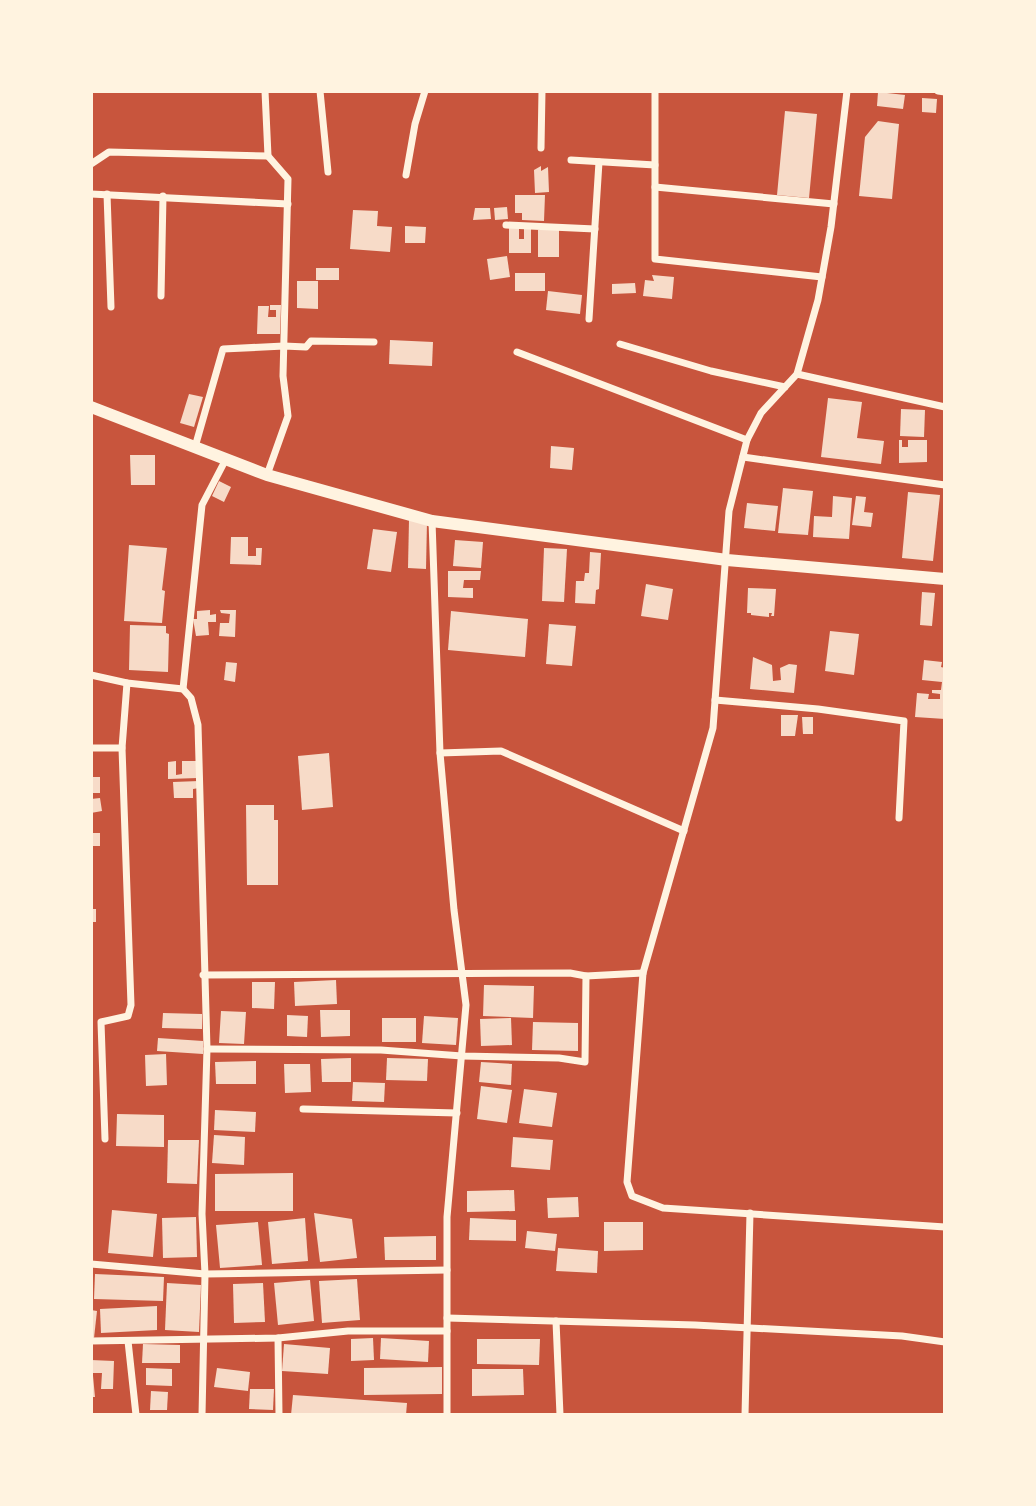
<svg xmlns="http://www.w3.org/2000/svg" width="1036" height="1506" font-family="Raleway,sans-serif">
  <style>
    .building { fill: #f7dbc8 }
    .lines { fill: none; stroke-linecap: round; stroke-linejoin: round }
    .minor { stroke: #fff3e0; stroke-width: 7 }
    .primary { stroke: #fff3e0; stroke-width: 12 }
  </style>
  <rect width="100%" height="100%" fill="#c8553d"/>
  <g class="building">
    <polygon points="878,92 905,95 903,109 877,106"/>
    <polygon points="922,98 937,99 936,113 922,112"/>
    <polygon points="785,111 817,114 809,198 777,195"/>
    <polygon points="878,121 899,124 892,199 859,196 865,137"/>
    <polygon points="541,166 541,171 548,167 549,192 535,193 534,170"/>
    <polygon points="515,195 545,195 544,221 522,220 522,213 515,213"/>
    <polygon points="507,207 508,219 495,220 494,208"/>
    <polygon points="475,208 490,208 491,219 473,220"/>
    <polygon points="353,210 378,211 377,226 392,227 390,252 350,249"/>
    <polygon points="405,226 426,227 425,243 405,243"/>
    <polygon points="509,227 519,227 519,239 524,239 524,228 531,228 531,253 509,253"/>
    <rect x="538" y="230" width="21" height="27"/>
    <polygon points="507,256 510,277 490,280 487,259"/>
    <rect x="316" y="268" width="23" height="12"/>
    <rect x="515" y="273" width="30" height="18"/>
    <polygon points="652,275 674,277 672,299 643,296 645,280 654,281"/>
    <polygon points="297,281 318,281 318,309 297,308"/>
    <polygon points="635,283 636,293 612,294 612,284"/>
    <polygon points="548,291 582,295 580,314 546,310"/>
    <polygon points="270,305 281,305 280,334 257,334 258,306 269,306 268,317 276,317 276,310 270,310"/>
    <polygon points="390,340 433,342 432,366 389,364"/>
    <polygon points="189,394 203,397 194,427 180,423"/>
    <polygon points="828,398 862,402 857,438 884,441 881,464 821,457"/>
    <polygon points="901,409 925,410 924,437 900,436"/>
    <polygon points="899,440 902,440 902,447 908,447 908,440 927,440 927,462 899,463"/>
    <polygon points="551,446 574,448 572,470 550,468"/>
    <polygon points="130,455 155,455 155,485 131,485"/>
    <polygon points="219,481 231,487 224,502 212,496"/>
    <polygon points="783,488 813,491 808,535 778,533"/>
    <polygon points="908,492 940,495 933,561 902,558"/>
    <polygon points="833,496 852,498 849,539 813,537 814,516 832,517"/>
    <polygon points="856,496 866,497 864,512 873,513 871,527 852,525"/>
    <polygon points="747,503 778,506 775,531 744,528"/>
    <polygon points="409,520 427,521 426,569 408,568"/>
    <polygon points="373,529 397,532 391,572 367,569"/>
    <polygon points="231,537 248,537 248,556 256,556 256,548 262,548 261,565 230,564"/>
    <polygon points="455,540 483,542 481,568 453,566"/>
    <polygon points="129,545 167,548 162,590 165,591 162,623 124,621"/>
    <polygon points="544,548 567,549 564,602 542,601"/>
    <polygon points="590,552 601,553 599,589 596,590 595,604 575,603 576,581 584,581 585,573 589,573"/>
    <polygon points="448,571 481,571 480,580 464,580 463,588 473,588 473,598 448,597"/>
    <polygon points="646,584 673,589 668,620 641,616"/>
    <polygon points="748,588 776,589 774,616 771,616 772,613 769,613 769,617 751,615 751,613 747,613"/>
    <polygon points="922,592 935,593 932,626 920,625"/>
    <polygon points="210,610 210,615 216,614 216,622 208,622 209,635 196,636 193,619 197,619 197,611"/>
    <polygon points="220,610 236,610 235,637 219,636 220,623 229,623 230,614 221,613"/>
    <polygon points="451,611 528,619 525,657 448,650"/>
    <polygon points="549,624 576,626 572,666 546,664"/>
    <polygon points="130,625 166,626 166,633 169,634 168,672 129,670"/>
    <polygon points="830,631 859,634 854,675 825,671"/>
    <polygon points="753,657 772,665 773,681 781,680 780,668 789,664 797,665 794,693 750,689"/>
    <polygon points="924,660 942,662 941,667 945,668 945,719 915,717 917,693 929,694 928,699 940,699 940,694 932,693 932,690 941,690 942,682 922,680"/>
    <polygon points="226,662 237,663 235,682 224,680"/>
    <polygon points="781,715 798,715 795,736 781,736"/>
    <polygon points="802,717 813,717 813,734 803,734"/>
    <polygon points="329,753 333,807 302,810 298,756"/>
    <polygon points="176,761 176,775 182,774 182,761 198,761 198,778 168,779 168,762"/>
    <rect x="91" y="777" width="9" height="16"/>
    <polygon points="199,781 199,788 193,789 193,798 174,798 173,782"/>
    <polygon points="100,798 102,811 91,813 91,799"/>
    <polygon points="246,805 274,805 274,820 278,820 278,885 247,885"/>
    <rect x="91" y="833" width="9" height="13"/>
    <rect x="91" y="909" width="5" height="13"/>
    <polygon points="336,980 337,1004 295,1006 294,982"/>
    <polygon points="252,982 275,982 274,1009 252,1008"/>
    <polygon points="484,985 534,986 533,1018 483,1016"/>
    <polygon points="320,1010 350,1010 350,1036 321,1037"/>
    <polygon points="221,1011 246,1012 244,1044 219,1043"/>
    <polygon points="163,1013 202,1014 202,1029 162,1028"/>
    <polygon points="287,1015 308,1016 307,1037 287,1036"/>
    <polygon points="424,1016 458,1018 456,1045 422,1043"/>
    <rect x="382" y="1018" width="34" height="24"/>
    <polygon points="511,1018 512,1045 481,1046 480,1019"/>
    <polygon points="533,1022 578,1023 578,1051 532,1050"/>
    <polygon points="158,1038 203,1041 203,1054 157,1051"/>
    <polygon points="166,1054 167,1085 146,1086 145,1055"/>
    <polygon points="351,1058 351,1082 322,1082 321,1059"/>
    <polygon points="387,1058 428,1059 427,1081 386,1080"/>
    <polygon points="256,1061 256,1084 216,1084 215,1062"/>
    <polygon points="481,1062 512,1064 511,1085 479,1082"/>
    <polygon points="284,1064 310,1064 311,1092 285,1093"/>
    <polygon points="353,1082 385,1083 384,1102 352,1101"/>
    <polygon points="481,1086 512,1090 507,1123 477,1119"/>
    <polygon points="524,1089 557,1093 552,1127 519,1123"/>
    <polygon points="215,1110 256,1112 255,1132 214,1130"/>
    <polygon points="117,1114 164,1115 164,1147 116,1146"/>
    <polygon points="214,1135 245,1137 244,1165 212,1163"/>
    <polygon points="513,1137 553,1140 550,1170 511,1167"/>
    <polygon points="168,1140 199,1140 197,1184 167,1183"/>
    <polygon points="293,1173 293,1211 215,1211 215,1174"/>
    <polygon points="514,1190 515,1211 467,1212 467,1191"/>
    <polygon points="578,1197 579,1217 548,1218 547,1198"/>
    <polygon points="112,1210 157,1214 153,1257 108,1253"/>
    <polygon points="314,1213 352,1219 357,1258 320,1262"/>
    <polygon points="196,1217 197,1257 163,1258 162,1218"/>
    <polygon points="305,1218 308,1261 272,1264 268,1222"/>
    <polygon points="470,1218 516,1220 516,1241 469,1240"/>
    <polygon points="258,1222 262,1265 220,1268 216,1225"/>
    <polygon points="604,1222 643,1222 643,1250 604,1251"/>
    <polygon points="527,1231 557,1234 555,1251 525,1248"/>
    <polygon points="436,1236 436,1260 385,1260 384,1237"/>
    <polygon points="558,1248 598,1251 597,1273 556,1271"/>
    <polygon points="95,1274 164,1277 163,1301 94,1299"/>
    <polygon points="357,1279 360,1320 322,1323 319,1281"/>
    <polygon points="310,1280 314,1321 278,1325 274,1283"/>
    <polygon points="167,1283 201,1285 199,1332 165,1330"/>
    <polygon points="263,1283 265,1322 234,1323 233,1284"/>
    <polygon points="157,1306 157,1330 101,1333 100,1309"/>
    <polygon points="91,1310 97,1311 94,1338 91,1337"/>
    <polygon points="373,1338 374,1360 351,1361 351,1339"/>
    <polygon points="381,1338 429,1341 428,1362 380,1359"/>
    <polygon points="477,1339 540,1339 539,1365 477,1364"/>
    <polygon points="143,1344 180,1345 180,1363 142,1363"/>
    <polygon points="284,1344 330,1348 328,1374 282,1371"/>
    <polygon points="91,1360 114,1361 113,1389 101,1389 102,1373 91,1373"/>
    <polygon points="442,1367 442,1394 364,1395 364,1368"/>
    <polygon points="146,1368 172,1369 172,1386 146,1385"/>
    <polygon points="217,1368 250,1372 248,1391 214,1387"/>
    <polygon points="472,1369 523,1369 524,1395 472,1396"/>
    <polygon points="91,1376 93,1376 95,1397 91,1397"/>
    <polygon points="250,1389 274,1389 273,1410 249,1409"/>
    <polygon points="151,1391 168,1392 167,1410 150,1410"/>
    <polygon points="293,1395 407,1403 406,1415 291,1415"/>
  </g>
  <g class="lines">
    <g class="minor">
      <polyline points="265,91 268,156 288,179 283,376 288,416 267,475"/>
      <polyline points="320,91 328,172"/>
      <polyline points="655,91 655,259 822,277"/>
      <polyline points="847,91 831,227 818,300 797,374 761,413 747,440 729,511 713,728 643,973 627,1182 632,1196 663,1208 945,1227"/>
      <polyline points="938,91 945,92"/>
      <polyline points="541,148 542,91"/>
      <polyline points="571,160 655,165"/>
      <polyline points="91,164 109,152 268,156"/>
      <polyline points="406,175 415,124 425,91"/>
      <polyline points="655,187 834,204"/>
      <polyline points="91,194 288,204"/>
      <polyline points="107,194 111,307"/>
      <polyline points="506,225 595,229"/>
      <polyline points="161,296 163,196"/>
      <polyline points="589,319 599,162"/>
      <polyline points="620,344 711,371 785,387"/>
      <polyline points="517,352 747,440"/>
      <polyline points="797,374 945,407"/>
      <polyline points="195,447 223,349 284,346 306,347 311,341 374,342"/>
      <polyline points="743,457 945,485"/>
      <polyline points="432,521 440,753 454,910 466,1005 447,1217 447,1415"/>
      <polyline points="91,675 127,683 183,689 191,698 198,725 207,1049 202,1214 205,1274 202,1415"/>
      <polyline points="183,689 202,505 226,459"/>
      <polyline points="715,700 818,709 904,721 899,818"/>
      <polyline points="91,748 122,748"/>
      <polyline points="440,753 501,751 684,831"/>
      <polyline points="203,975 570,973 586,976 643,973"/>
      <polyline points="207,1049 381,1050 462,1056 559,1058 585,1062 586,976"/>
      <polyline points="303,1109 457,1113"/>
      <polyline points="105,1139 101,1022 128,1016 131,1005 122,748 127,683"/>
      <polyline points="91,1264 205,1274 447,1270"/>
      <polyline points="447,1318 695,1325 902,1336 945,1342"/>
      <polyline points="556,1321 560,1415"/>
      <polyline points="278,1338 279,1415"/>
      <polyline points="91,1341 278,1338 348,1331 447,1331"/>
      <polyline points="128,1341 136,1415"/>
      <polyline points="745,1415 750,1213"/>
    </g>
    <polyline class="primary" points="91,407 267,475 432,521 727,560 945,579"/>
  </g>
  <rect width="1036" height="1506" fill="none" stroke="#fff3e0" stroke-width="186"/>
</svg>
